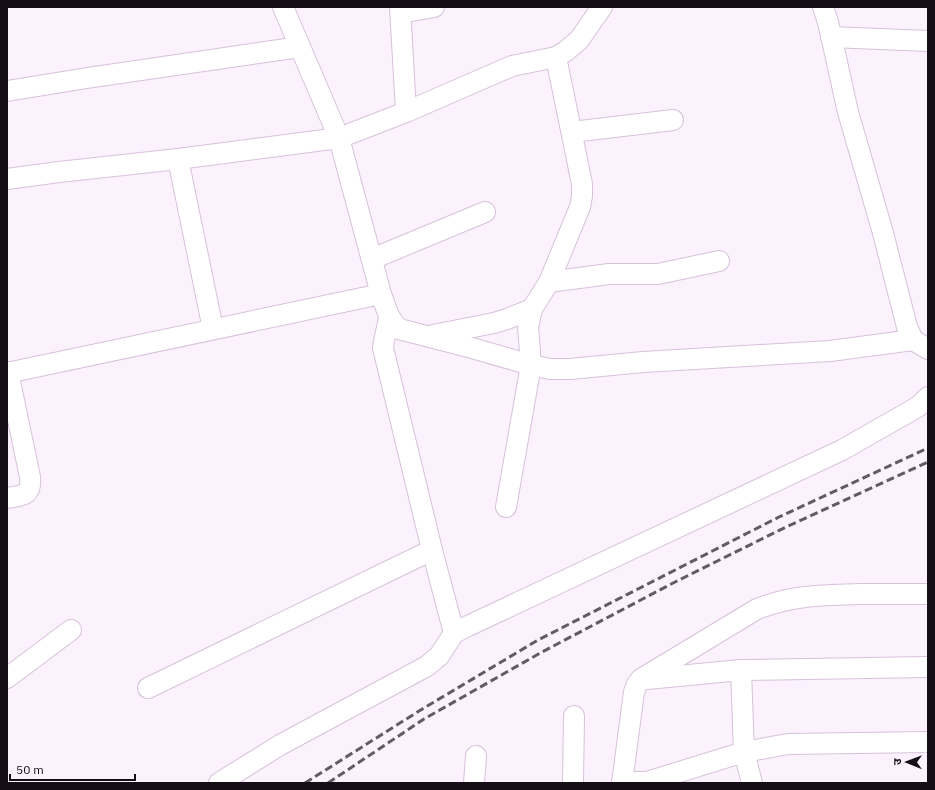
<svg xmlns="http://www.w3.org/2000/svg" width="935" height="790" font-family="'IBM Plex Sans','Noto Sans Devanagari',sans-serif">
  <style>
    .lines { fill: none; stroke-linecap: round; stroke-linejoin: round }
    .minor-casing { stroke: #d7c1db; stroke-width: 22 }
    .minor { stroke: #fff; stroke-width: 20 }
    .rail { stroke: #635b64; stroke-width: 3; stroke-dasharray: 8 4; stroke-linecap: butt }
  </style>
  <rect width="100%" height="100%" fill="#fbf2fd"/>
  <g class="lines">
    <defs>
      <g id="minor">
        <path d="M283,7L339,138L381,294C386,307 388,319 399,329L465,346L531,365L550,369H570L643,362L830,351L913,340"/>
        <polyline points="400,7 406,112"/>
        <polyline points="823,7 828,22 848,112 883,233 907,327 913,340 928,349"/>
        <polyline points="401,13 434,7"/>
        <polyline points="831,37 928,41"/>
        <polyline points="7,91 87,78 300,47"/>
        <polyline points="572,132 673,120"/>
        <polyline points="178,159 213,329"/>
        <polyline points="7,179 59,172 178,159 339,138 406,112 512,66 556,57 566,51 579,40 602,7"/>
        <polyline points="372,259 485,212"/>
        <polyline points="549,282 609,274 658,274 719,261"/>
        <polyline points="389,318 384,341 383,348 432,550 454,633"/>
        <polyline points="433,335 494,323 507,319 532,309"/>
        <polyline points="7,373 381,294"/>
        <path d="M7,498C23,495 32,496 30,477L8,372"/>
        <polyline points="506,507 531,365 528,327 532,309 549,282 580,207 582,196 582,184 556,57"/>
        <polyline points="741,670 744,752 752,783"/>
        <polyline points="7,678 71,630"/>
        <polyline points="647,679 741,670 928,667"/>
        <polyline points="148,688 432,550"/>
        <polyline points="622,782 644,782 650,781 744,752 788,744 928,742"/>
        <polyline points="219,783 280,745 427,666 439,656 454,633 468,626 842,450 907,413 919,406 928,397"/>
        <polyline points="474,783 476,756"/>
        <polyline points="573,783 574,716"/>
        <path d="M622,783L634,692L637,684L641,679L757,609C792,595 823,595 860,594C883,594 905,594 928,594"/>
      </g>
    </defs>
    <use href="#minor" class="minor-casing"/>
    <use href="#minor" class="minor"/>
    <g class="rail">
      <polyline points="305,783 419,711 538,640 779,517 928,448"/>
      <polyline points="328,783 424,719 542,652 675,582 786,527 928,462"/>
    </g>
  </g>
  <rect width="935" height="790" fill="none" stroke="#160e17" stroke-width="16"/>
  <g transform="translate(907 762) rotate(271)" stroke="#fbf2fd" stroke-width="3" paint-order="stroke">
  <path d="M0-3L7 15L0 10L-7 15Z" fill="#160e17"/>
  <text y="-6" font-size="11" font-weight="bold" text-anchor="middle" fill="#160e17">उ</text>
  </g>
  <path d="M10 774v6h125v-6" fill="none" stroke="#160e17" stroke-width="2"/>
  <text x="16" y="774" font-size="12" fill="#160e17" stroke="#fbf2fd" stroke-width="3" paint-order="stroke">50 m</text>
</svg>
